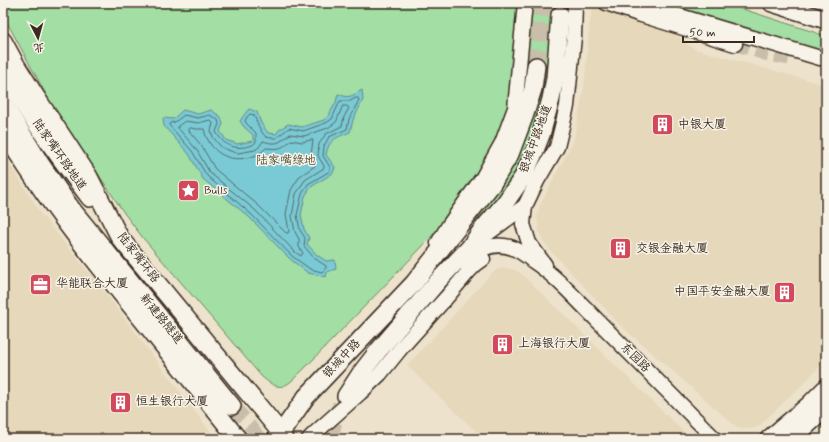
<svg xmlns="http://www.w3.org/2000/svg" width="829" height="442" font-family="Mynerve,'LXGW WenKai TC',sans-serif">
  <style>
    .built { fill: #e6d8ba }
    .green { fill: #a3dea4; stroke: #6f8461 }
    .water { fill: #7acad6; stroke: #618a8c }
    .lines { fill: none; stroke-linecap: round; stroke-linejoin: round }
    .shore { stroke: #546a68; stroke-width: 1 }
    .minor-tunnel { stroke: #c9beaa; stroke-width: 14; stroke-dasharray: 14 7; stroke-linecap: butt }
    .major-tunnel { stroke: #c9beaa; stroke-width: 17; stroke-dasharray: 17 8; stroke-linecap: butt }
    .minor-casing { stroke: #3b2a1e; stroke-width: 17 }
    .major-casing { stroke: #3b2a1e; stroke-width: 20 }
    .minor { stroke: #f7f3e8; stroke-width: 14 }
    .major { stroke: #f7f3e8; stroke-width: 17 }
    .labels { text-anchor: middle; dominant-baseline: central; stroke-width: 3; stroke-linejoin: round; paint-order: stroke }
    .poi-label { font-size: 12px; fill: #3b2a1e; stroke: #f7f3e8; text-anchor: start }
    .street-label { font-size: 12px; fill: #3b2a1e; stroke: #f7f3e8 }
    .park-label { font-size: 12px; fill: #555740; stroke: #f7f3e8 }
  </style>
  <rect width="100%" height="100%" fill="#ede3cd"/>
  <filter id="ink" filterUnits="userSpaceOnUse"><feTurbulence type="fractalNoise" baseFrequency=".025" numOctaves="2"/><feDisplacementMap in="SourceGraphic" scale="8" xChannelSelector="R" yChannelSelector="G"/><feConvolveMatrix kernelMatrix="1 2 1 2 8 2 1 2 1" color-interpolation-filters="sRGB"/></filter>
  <g filter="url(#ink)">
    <g class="built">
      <polygon points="593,7 679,36 687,44 695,49 826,85 826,360 805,382 760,425 754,428 747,429 739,428 734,425 620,325 549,249 543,241 539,232 537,216 540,205 571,145 574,138 584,87 590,20"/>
      <polygon points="3,153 41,214 103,290 213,435 215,439 3,439"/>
      <polygon points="507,268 516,270 523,275 691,439 484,439 407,366 492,273 498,269"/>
    </g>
    <g class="green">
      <path d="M3,3H519L510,107L495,151L464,199L422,247L303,370C286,386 282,394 262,377L143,238L124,213L49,100L3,15Z"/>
      <polygon points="528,3 571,3 549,69 542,113 527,153 510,186 461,236 531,118 543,78 544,68 522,64"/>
      <polygon points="630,3 724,3 826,36 826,51 818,52 715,30"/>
    </g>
    <path class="water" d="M362,90L363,100L353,120L350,132C337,138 329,138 326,155L335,167L333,173L311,187L305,196L301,215L304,229L309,238L307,244L317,255L326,261L335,260L336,269L327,272L326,277L308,273L290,259L249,217L203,179L189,154L164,126L163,118L173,119L183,110L198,114L211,110L221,117L223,124L220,131L226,140L237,144L253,141V135L244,127L240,121L244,115L249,109L257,112L261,123L268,133L276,134L279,130L288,124L302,127L324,120L328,117L336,102L338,94C349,99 352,96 362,90Z"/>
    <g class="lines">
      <g class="shore">
        <path d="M356,98H358L359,100L349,119L347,129L329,137L324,146L323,156L330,167V171L308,184L302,194L297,215L300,230L305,238L304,246L314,258L326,266V268L322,272L310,269L292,256L251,214L207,176L192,151L169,125L170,123L175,122L184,115L198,118L210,115L218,120L219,124L216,132C223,144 231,149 245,147C249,146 253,146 256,142V133L247,124L245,121L247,117L250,114L254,115C256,121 261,133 266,137C269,138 273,138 276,138L289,128L303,131L326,123L332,119L340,101H350Z"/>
        <path d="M343,106H347L349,108L344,117L342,126L326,134L319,144L318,156L324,166V168L305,180L296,194L292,216L295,232L299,239V247L303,253L301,256L295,252L255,210L210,173L196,149L178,128V126L185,121L198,123L210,120L213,123L211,131L213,137L221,147L233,152L238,153L255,150L259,147L263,141C269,143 277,145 282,140C285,138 287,136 290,134L304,136L328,128L336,122Z"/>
        <path d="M191,128L196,129H204C205,132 205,135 207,138C215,155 230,161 247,158C255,156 260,154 266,148C281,149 281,149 291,140L302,142L311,140H313L311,155L315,166L300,176L291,190L286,214L289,231L288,233H286L259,206L215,169L201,145L189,131V129Z"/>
      </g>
      <polyline class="minor-tunnel" points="735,44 767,54 792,59"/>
      <g class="major-tunnel">
        <polyline points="560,15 561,3"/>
        <polyline points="536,66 543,3"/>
        <polyline points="232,406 258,439"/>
        <polyline points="330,439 334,421 341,405"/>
      </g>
      <defs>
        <g id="minor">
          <polyline points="606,3 638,14 735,44"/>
          <polyline points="638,14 663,11 820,58"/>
          <polyline points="479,240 525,206"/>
          <polyline points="438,243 449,225 483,177 502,143 515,108 525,3"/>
          <path d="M464,263C477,249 494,241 513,248C520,251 527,256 533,261C557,277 576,299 596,319C636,359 675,399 715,439"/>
          <polyline points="545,265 529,243 523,224 525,206 537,181 557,147 567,106 574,37 575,3"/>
          <polyline points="309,439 315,433 360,393 380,374 401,348 446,298 469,271 476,264 483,259"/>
        </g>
        <g id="major">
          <polyline points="772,3 826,20"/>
          <polyline points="3,41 16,65 36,97 64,139 89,177 120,238 281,433 284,439"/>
          <path d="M3,70C28,115 59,157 90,198"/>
          <polyline points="3,103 40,163 70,207 76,217"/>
          <path d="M3,130C45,200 97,264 149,328C179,365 208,402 238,439"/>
          <polyline points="70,207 232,406"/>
          <polyline points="346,396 361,373 378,351 438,281 470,247 481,231 505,203 523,177 534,153 541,135 551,99 555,78 560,15"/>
          <polyline points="276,439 281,433 306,397 414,283 492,184 510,154 525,114 533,89 536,66"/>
          <polyline points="769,439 808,406 826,388"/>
          <polyline points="792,439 826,408"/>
        </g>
      </defs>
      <use href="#minor" class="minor-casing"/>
      <use href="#major" class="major-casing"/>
      <use href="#minor" class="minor"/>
      <use href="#major" class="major"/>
    </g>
  </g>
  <defs>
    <symbol id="building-square" viewBox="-11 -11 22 22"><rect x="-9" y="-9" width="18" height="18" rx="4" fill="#d1495b" stroke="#f7f3e8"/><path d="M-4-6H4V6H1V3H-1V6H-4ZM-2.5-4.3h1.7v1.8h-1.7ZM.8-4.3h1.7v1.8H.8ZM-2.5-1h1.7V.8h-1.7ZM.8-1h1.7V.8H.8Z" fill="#fff"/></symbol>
    <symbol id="sight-square" viewBox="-11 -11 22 22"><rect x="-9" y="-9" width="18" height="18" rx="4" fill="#d1495b" stroke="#f7f3e8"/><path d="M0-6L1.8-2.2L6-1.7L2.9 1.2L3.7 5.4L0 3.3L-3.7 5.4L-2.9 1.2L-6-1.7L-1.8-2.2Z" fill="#fff"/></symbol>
    <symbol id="office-square" viewBox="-11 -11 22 22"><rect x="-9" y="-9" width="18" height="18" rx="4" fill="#d1495b" stroke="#f7f3e8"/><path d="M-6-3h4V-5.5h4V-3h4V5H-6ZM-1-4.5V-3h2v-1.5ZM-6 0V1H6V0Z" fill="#fff"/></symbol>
  </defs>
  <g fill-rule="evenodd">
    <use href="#building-square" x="650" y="112" width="25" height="25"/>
    <use href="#sight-square" x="176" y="178" width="25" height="25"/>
    <use href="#building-square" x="608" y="236" width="25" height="25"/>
    <use href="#office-square" x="28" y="272" width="25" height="25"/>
    <use href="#building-square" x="772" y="280" width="25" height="25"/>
    <use href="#building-square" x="490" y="332" width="25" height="25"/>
    <use href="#building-square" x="108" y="390" width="25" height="25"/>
  </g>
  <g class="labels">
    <g class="poi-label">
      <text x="678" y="125">中银大厦</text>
      <text x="204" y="191">Bulls</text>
      <text x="636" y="249">交银金融大厦</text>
      <text x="56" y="284">华能联合大厦</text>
      <text x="770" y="292" text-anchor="end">中国平安金融大厦</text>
      <text x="518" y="344">上海银行大厦</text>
      <text x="136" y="402">恒生银行大厦</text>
    </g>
    <g class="street-label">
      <text transform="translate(536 139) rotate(-70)">银城中路地道</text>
      <text transform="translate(59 155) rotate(55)">陆家嘴环路地道</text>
      <text transform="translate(138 258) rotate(52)">陆家嘴环路</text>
      <text transform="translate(161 319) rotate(51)">新建路隧道</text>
      <text transform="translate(635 358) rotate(45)">东园路</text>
      <text transform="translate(342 359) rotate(-47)">银城中路</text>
    </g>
    <g class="park-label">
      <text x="286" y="161">陆家嘴绿地</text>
    </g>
  </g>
  <rect width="829" height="442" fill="none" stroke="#f7f3e8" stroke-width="16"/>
  <rect x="8" y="8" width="813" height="426" fill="none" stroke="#3b2a1e" stroke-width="1.5" filter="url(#ink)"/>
  <g transform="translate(38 38) rotate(174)" stroke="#f7f3e8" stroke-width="3" paint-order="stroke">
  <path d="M0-3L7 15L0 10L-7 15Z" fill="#3b2a1e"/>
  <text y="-6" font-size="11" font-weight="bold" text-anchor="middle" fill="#3b2a1e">北</text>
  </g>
  <path d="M683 36v6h71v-6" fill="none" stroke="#3b2a1e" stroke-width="2"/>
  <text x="689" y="36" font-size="12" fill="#3b2a1e" stroke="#f7f3e8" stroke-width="3" paint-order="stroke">50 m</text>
</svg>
